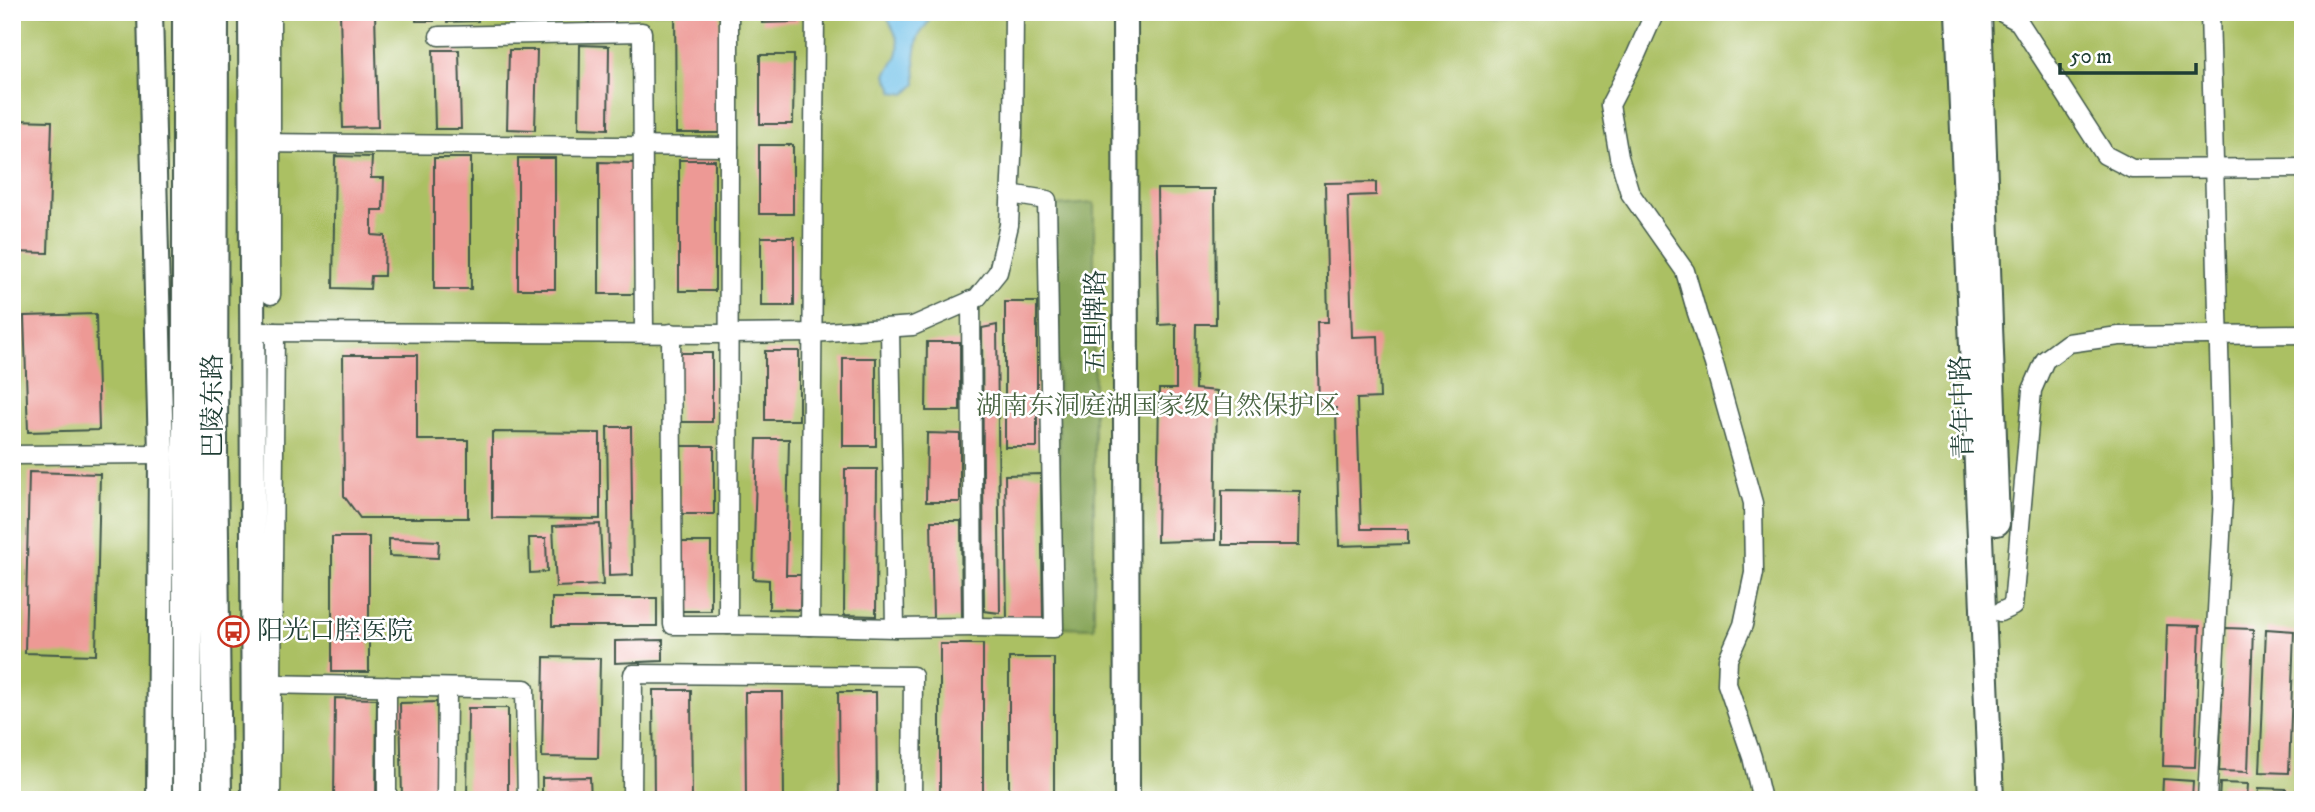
<svg xmlns="http://www.w3.org/2000/svg" width="2315" height="812" font-family="'IM FELL DW Pica','Noto Serif SC',serif">
  <style>
    .green { fill: #abc064; stroke: #657e4c; stroke-width: 2 }
    .forest { fill: #88a65a; stroke: #547247; stroke-width: 2 }
    .water { fill: #6cbfe8; stroke: #467e8e; stroke-width: 2 }
    .building { fill: #ed9995 }
    .lines { fill: none; stroke-linecap: round; stroke-linejoin: round }
    .street-casing { stroke: #3f564a; stroke-width: 21 }
    .secondary-casing { stroke: #3f564a; stroke-width: 28 }
    .primary-casing { stroke: #3f564a; stroke-width: 32 }
    .street { stroke: #fff; stroke-width: 18 }
    .secondary { stroke: #fff; stroke-width: 24 }
    .primary { stroke: #fff; stroke-width: 28 }
    .labels { text-anchor: middle; dominant-baseline: central; stroke-width: 5; stroke-linejoin: round; paint-order: stroke }
    .street-label { font-size: 26px; fill: #1f3d34; stroke: #fff }
    .park-label { font-size: 26px; fill: #496442; stroke: #fff }
    .poi-label { font-size: 26px; fill: #1f3d34; stroke: #fff; text-anchor: start }
  </style>
  <rect width="100%" height="100%" fill="#fff"/>
  <filter id="ink" filterUnits="userSpaceOnUse"><feTurbulence type="fractalNoise" baseFrequency=".0143" numOctaves="2"/><feDisplacementMap in="SourceGraphic" scale="14" xChannelSelector="R" yChannelSelector="G"/><feConvolveMatrix kernelMatrix="1 2 1 2 8 2 1 2 1" color-interpolation-filters="sRGB"/></filter>
  <filter id="wash" filterUnits="userSpaceOnUse"><feTurbulence type="fractalNoise" baseFrequency=".00686" numOctaves="4" result="noise"/><feDisplacementMap in="SourceGraphic" scale="28" xChannelSelector="R" yChannelSelector="G"/><feGaussianBlur stdDeviation="1.57" result="paint"/><feColorMatrix in="noise" values="0 0 0 0 0 0 0 0 0 0 0 0 0 0 0 0 0 1.4 0 .05"/><feComposite in="paint" operator="in"/></filter>
  <g filter="url(#wash)">
    <rect width="100%" height="100%" fill="#f3e2c7"/>
    <rect class="green" x="12" y="12" width="2291" height="788"/>
    <polygon class="forest" points="1094,203 1094,628 1062,627 1055,206"/>
    <path class="water" d="M885,12H935L918,37L915,57L916,84L906,94L894,92L886,75C889,68 895,62 897,55C903,40 890,26 885,12Z"/>
    <g id="blocks">
      <g class="building">
        <polygon points="340,12 375,12 378,127 343,128"/>
        <rect x="416" y="12" width="18" height="9"/>
        <polygon points="447,12 478,12 478,21 447,22"/>
        <polygon points="510,12 553,12 554,21 510,21"/>
        <polygon points="588,12 615,12 615,25 589,27"/>
        <polygon points="675,12 720,12 721,133 676,133"/>
        <polygon points="761,12 797,12 798,22 762,23"/>
        <polygon points="580,45 609,46 608,129 579,128"/>
        <polygon points="433,50 459,50 461,129 435,129"/>
        <polygon points="509,50 537,50 535,130 507,129"/>
        <polygon points="760,55 794,55 793,124 760,124"/>
        <polygon points="12,120 52,121 48,253 12,252"/>
        <rect x="759" y="145" width="34" height="69"/>
        <polygon points="335,156 372,157 371,178 384,178 383,210 372,210 372,235 385,236 384,276 371,276 370,289 333,288"/>
        <rect x="434" y="158" width="37" height="131"/>
        <rect x="518" y="158" width="37" height="131"/>
        <rect x="679" y="160" width="36" height="131"/>
        <polygon points="599,162 635,163 635,294 599,294"/>
        <polygon points="1376,182 1376,195 1348,196 1352,337 1378,336 1380,398 1357,399 1361,529 1408,529 1408,544 1339,546 1336,408 1319,409 1317,322 1328,322 1325,183"/>
        <polygon points="1157,189 1215,189 1216,324 1196,324 1195,389 1217,391 1215,540 1157,542 1159,389 1176,389 1176,324 1159,325"/>
        <rect x="761" y="237" width="33" height="69"/>
        <rect x="1005" y="302" width="32" height="145"/>
        <polygon points="96,314 99,430 28,432 24,316"/>
        <polygon points="997,325 1000,613 984,611 982,328"/>
        <polygon points="927,342 960,342 960,411 926,411"/>
        <rect x="765" y="351" width="34" height="69"/>
        <rect x="679" y="353" width="33" height="69"/>
        <polygon points="343,355 417,355 417,440 468,440 468,518 360,518 344,496"/>
        <rect x="843" y="358" width="33" height="88"/>
        <polygon points="607,427 631,427 633,575 609,576"/>
        <polygon points="492,432 600,433 600,519 492,518"/>
        <polygon points="927,433 960,434 960,502 926,502"/>
        <polygon points="757,439 789,439 786,575 801,575 800,610 769,609 769,580 753,579"/>
        <polygon points="681,446 714,446 714,514 680,514"/>
        <polygon points="845,469 877,469 876,616 844,615"/>
        <polygon points="29,472 100,474 96,655 25,653"/>
        <polygon points="1041,474 1043,619 1007,620 1005,475"/>
        <polygon points="1222,490 1300,491 1299,545 1222,545"/>
        <polygon points="931,521 961,521 962,619 933,619"/>
        <polygon points="600,524 603,585 556,587 553,526"/>
        <rect x="332" y="537" width="37" height="135"/>
        <polygon points="529,538 546,538 547,572 530,573"/>
        <polygon points="389,539 439,541 438,558 389,556"/>
        <rect x="678" y="542" width="33" height="69"/>
        <rect x="552" y="598" width="105" height="28"/>
        <polygon points="2167,625 2200,626 2195,767 2163,766"/>
        <polygon points="2225,628 2253,629 2248,772 2219,771"/>
        <polygon points="2266,629 2294,631 2289,773 2260,772"/>
        <polygon points="663,640 663,661 615,663 615,641"/>
        <polygon points="940,644 983,644 983,798 940,797"/>
        <polygon points="544,657 600,658 598,758 542,757"/>
        <rect x="1009" y="658" width="45" height="142"/>
        <polygon points="653,690 691,690 692,800 654,800"/>
        <polygon points="745,692 783,692 784,800 746,800"/>
        <polygon points="838,692 876,692 877,800 839,800"/>
        <polygon points="335,698 377,699 376,800 334,800"/>
        <polygon points="2301,701 2303,701 2303,776 2298,776"/>
        <polygon points="437,702 439,800 402,800 400,703"/>
        <polygon points="468,708 508,708 508,800 467,800"/>
        <polygon points="590,777 591,800 542,800 542,778"/>
        <polygon points="2163,779 2193,781 2192,800 2162,800"/>
        <polygon points="2220,783 2248,784 2247,800 2219,800"/>
        <polygon points="2297,787 2303,787 2303,800 2296,800"/>
        <polygon points="2259,788 2286,789 2286,800 2258,800"/>
      </g>
    </g>
  </g>
  <g filter="url(#ink)">
    <use href="#blocks" fill-opacity="0" stroke="#3f564a" stroke-width="2"/>
    <g class="lines">
      <defs>
        <g id="street">
          <polyline points="271,12 271,295"/>
          <polyline points="1655,12 1636,55 1610,105 1619,157 1630,193 1685,271 1697,313 1714,364 1753,503 1754,573 1743,625 1728,659 1727,684 1752,757 1762,800"/>
          <polyline points="2001,12 2019,22 2105,155 2132,169 2303,168"/>
          <polyline points="439,36 642,32 644,333"/>
          <polyline points="251,143 729,147 729,12"/>
          <polyline points="729,147 728,625 810,626 815,12"/>
          <polyline points="252,332 729,334 812,333 913,326 977,298 998,272 1009,225 1013,135 1014,12"/>
          <polyline points="671,333 673,625 728,625"/>
          <polyline points="12,455 161,454"/>
          <polyline points="2000,612 2013,606 2032,390 2045,360 2068,343 2119,336 2303,334"/>
          <polyline points="810,626 895,628 890,328"/>
          <polyline points="973,627 1054,628 1047,200 1010,194"/>
          <polyline points="895,628 973,627 971,300"/>
          <polyline points="261,684 525,689 527,800"/>
          <polyline points="387,686 387,800"/>
          <polyline points="271,800 275,332"/>
          <polyline points="446,800 447,688"/>
          <polyline points="632,800 633,674 913,676 912,800"/>
          <polyline points="2207,800 2223,498 2210,12"/>
        </g>
        <g id="secondary">
          <polyline points="150,12 161,454 159,800"/>
          <polyline points="251,12 254,800"/>
          <polyline points="1125,12 1127,800"/>
          <polyline points="1958,12 1991,800"/>
          <polyline points="1979,12 1997,523"/>
        </g>
        <g id="primary">
          <polyline points="214,12 213,455 217,800"/>
          <polyline points="187,800 187,12"/>
        </g>
      </defs>
      <use href="#street" class="street-casing"/>
      <use href="#secondary" class="secondary-casing"/>
      <use href="#primary" class="primary-casing"/>
      <use href="#street" class="street"/>
      <use href="#secondary" class="secondary"/>
      <use href="#primary" class="primary"/>
    </g>
  </g>
  <defs>
    <symbol id="bus-ring" viewBox="-11 -11 22 22"><circle r="9.5" fill="#fff" stroke="#c8321e" stroke-width="1.5"/><path d="M-5-6H5V4H4V6H2V4H-2V6H-4V4H-5ZM-3.5-4V0h7V-4ZM-3.5 1.2v1.5H-2V1.2ZM2 1.2v1.5H3.5V1.2Z" fill="#c8321e"/></symbol>
  </defs>
  <g fill-rule="evenodd">
    <use href="#bus-ring" x="216" y="614" width="35" height="35"/>
  </g>
  <g class="labels">
    <g class="street-label">
      <text transform="translate(1096 322) rotate(-90)">五里牌路</text>
      <text transform="translate(213 406) rotate(-90)">巴陵东路</text>
      <text transform="translate(1963 407) rotate(-92)">青年中路</text>
    </g>
    <g class="park-label">
      <text x="1158" y="406">湖南东洞庭湖国家级自然保护区</text>
    </g>
    <g class="poi-label">
      <text x="257" y="631">阳光口腔医院</text>
    </g>
  </g>
  <rect width="2315" height="812" fill="none" stroke="#fff" stroke-width="42"/>
  <path d="M2060 63v10h136v-10" fill="none" stroke="#1f3d34" stroke-width="3.5"/>
  <text x="2070" y="63" font-size="21" fill="#1f3d34" stroke="#ffffff" stroke-width="5" paint-order="stroke">50 m</text>
</svg>
